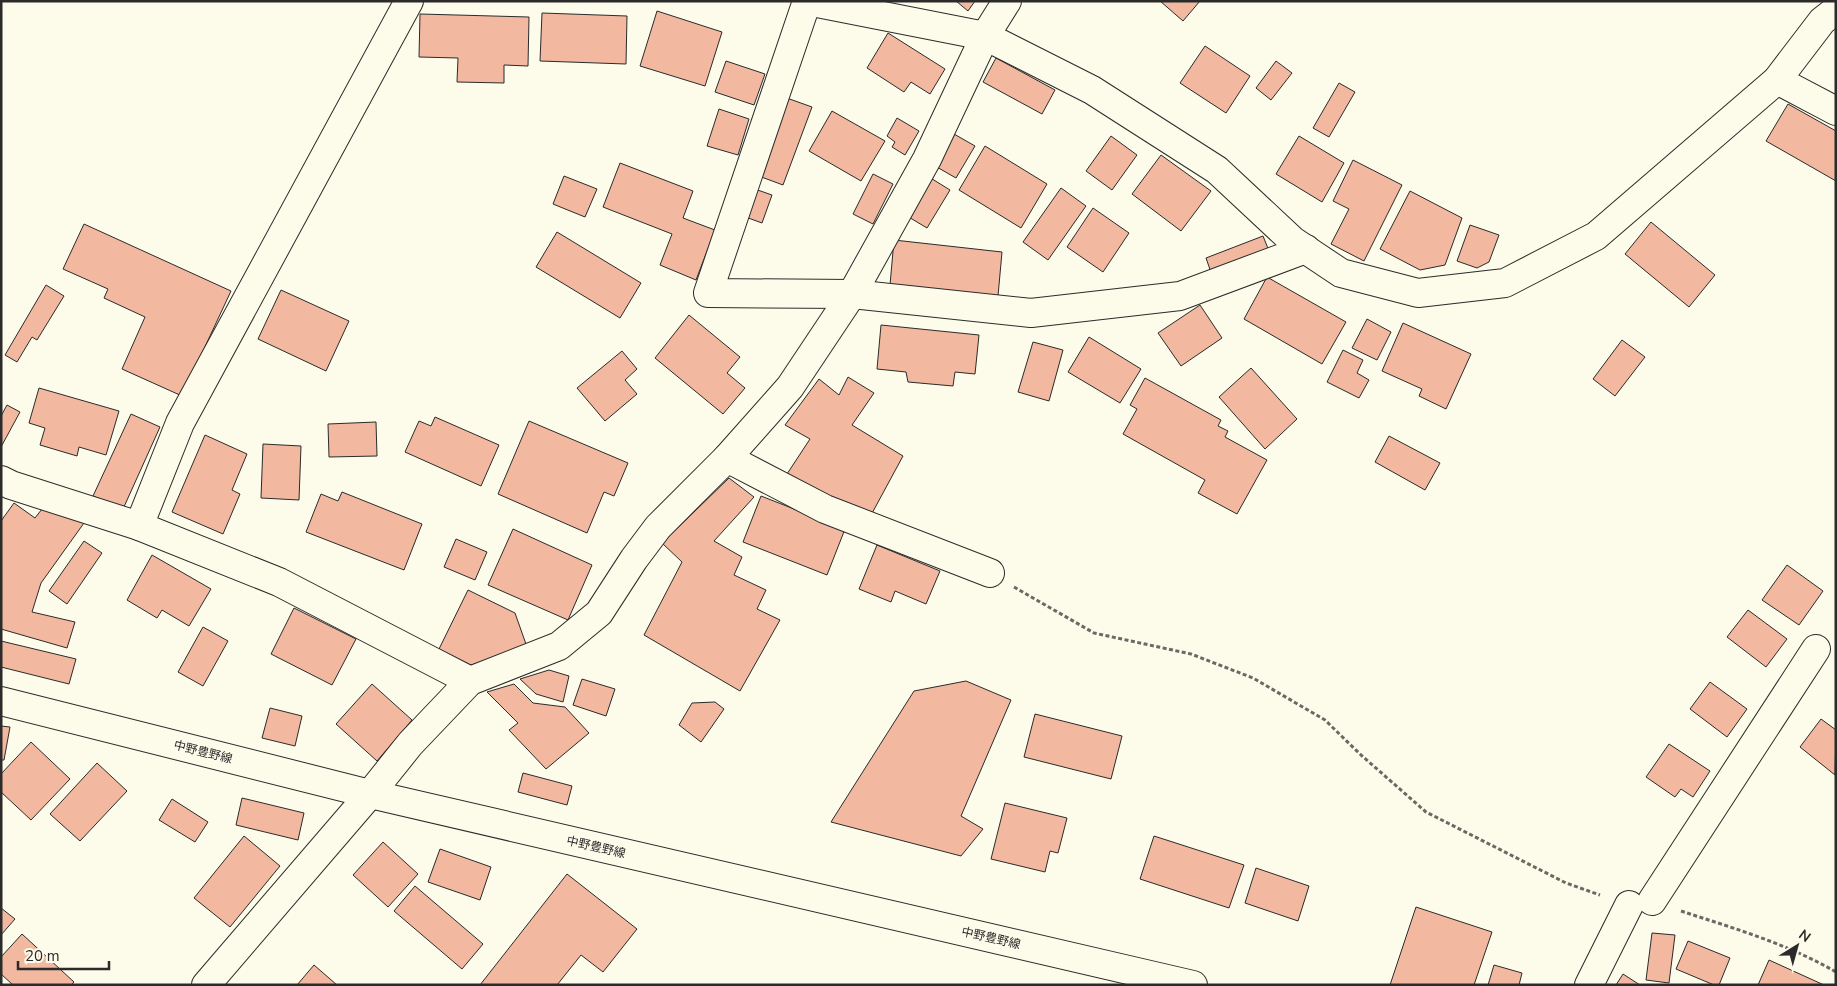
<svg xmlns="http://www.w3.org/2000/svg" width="1837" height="986" font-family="'Nunito Sans','Noto Sans JP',sans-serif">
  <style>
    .building { fill: #f2b8a0; stroke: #2b2b2b }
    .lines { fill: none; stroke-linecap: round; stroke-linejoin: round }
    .street-casing { stroke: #2b2b2b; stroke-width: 30 }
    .primary-casing { stroke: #2b2b2b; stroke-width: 30 }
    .path { stroke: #6a6964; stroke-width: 3; stroke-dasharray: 4 2.5; stroke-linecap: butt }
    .street { stroke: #fdfbea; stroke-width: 28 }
    .primary { stroke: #fdfbea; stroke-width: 28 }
    .labels { text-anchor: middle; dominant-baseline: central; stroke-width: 4; stroke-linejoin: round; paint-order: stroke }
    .street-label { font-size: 12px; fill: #2b2b2b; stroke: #fdfbea }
  </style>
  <rect width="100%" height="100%" fill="#fdfbea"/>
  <g class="building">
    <polygon points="956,1 975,1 968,11"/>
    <polygon points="1160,1 1200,1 1183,21"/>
    <polygon points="657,11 722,32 705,86 640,66"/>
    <polygon points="542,13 627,16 626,64 540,61"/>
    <polygon points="420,14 529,17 528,66 504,65 504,83 457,82 458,58 419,57"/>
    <polygon points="888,33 945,69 930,94 911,82 904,92 867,68"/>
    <polygon points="1205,46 1250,76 1226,113 1180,83"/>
    <polygon points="996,58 1055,90 1042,114 983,82"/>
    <polygon points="726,61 765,74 754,105 715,92"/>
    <polygon points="1276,61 1292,73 1271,100 1256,88"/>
    <polygon points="1339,83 1355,92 1329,137 1313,128"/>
    <polygon points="784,97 812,107 783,185 756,175"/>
    <polygon points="1788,104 1836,131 1836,181 1766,141"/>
    <polygon points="719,109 749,119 738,155 707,146"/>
    <polygon points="832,111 885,141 861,181 809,151"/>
    <polygon points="897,118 919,131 905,155 892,147 895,142 887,136"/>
    <polygon points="954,134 975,146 956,178 935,166"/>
    <polygon points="1111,136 1137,155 1112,190 1086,171"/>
    <polygon points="1299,136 1344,163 1322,202 1276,174"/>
    <polygon points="985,146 1047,184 1021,228 959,190"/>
    <polygon points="1161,155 1211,191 1181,231 1132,194"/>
    <polygon points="1353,160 1402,185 1364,261 1331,244 1349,209 1333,201"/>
    <polygon points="620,163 693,191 683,218 715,230 696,280 660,265 672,234 603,207"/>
    <polygon points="873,174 893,184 873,224 853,214"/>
    <polygon points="564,176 597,189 585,217 553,204"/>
    <polygon points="929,177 950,190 927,228 907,216"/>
    <polygon points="749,187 772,195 762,223 740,215"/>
    <polygon points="1061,188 1086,206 1048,260 1023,242"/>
    <polygon points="1410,191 1462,218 1445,265 1420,270 1380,249"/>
    <polygon points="1093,208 1129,233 1103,272 1067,247"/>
    <polygon points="1651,222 1715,275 1689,307 1625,254"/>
    <polygon points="84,224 231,291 182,396 122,369 145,317 104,298 108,289 63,269"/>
    <polygon points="1470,225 1499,235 1489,262 1477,268 1457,261"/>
    <polygon points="557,232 641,283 620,318 536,267"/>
    <polygon points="1263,236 1271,256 1213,278 1206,258"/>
    <polygon points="894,240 1002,252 998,296 890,285"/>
    <polygon points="1267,277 1346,322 1322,364 1244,319"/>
    <polygon points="46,285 64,296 37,340 32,337 17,362 5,355"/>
    <polygon points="281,290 349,321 326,371 258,339"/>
    <polygon points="1200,305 1222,338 1181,366 1158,333"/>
    <polygon points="689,315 740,357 727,373 745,388 723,414 655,358"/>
    <polygon points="1367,319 1391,332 1377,360 1352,348"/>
    <polygon points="1403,323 1471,354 1446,409 1419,396 1422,389 1382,371"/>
    <polygon points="881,325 979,335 975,374 955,372 953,386 908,382 906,372 877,369"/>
    <polygon points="1089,337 1141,369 1120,403 1068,372"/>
    <polygon points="1622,340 1645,357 1615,396 1593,379"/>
    <polygon points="1033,342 1063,350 1049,401 1018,392"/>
    <polygon points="1343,350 1363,360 1357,373 1369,380 1359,398 1327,382"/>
    <polygon points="622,351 637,369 625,380 637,394 605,421 577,388"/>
    <polygon points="1251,368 1297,419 1265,449 1219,397"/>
    <polygon points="848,377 874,393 852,425 903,456 870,517 787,474 810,439 785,425 819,379 839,395"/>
    <polygon points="1145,378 1221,420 1218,426 1228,431 1225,437 1267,460 1237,514 1198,493 1205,480 1123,434 1137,409 1130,405"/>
    <polygon points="39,388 119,411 106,455 79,447 77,456 40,445 45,428 29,423"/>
    <polygon points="7,405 20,412 1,447 1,416"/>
    <polygon points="131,414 160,427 123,509 93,496"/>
    <polygon points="435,417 499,445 481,486 405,452 419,421 431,426"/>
    <polygon points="529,421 628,463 614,496 604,492 587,533 498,494"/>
    <polygon points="376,422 377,456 329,457 328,424"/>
    <polygon points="205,435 247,454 232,490 240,494 223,534 172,512"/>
    <polygon points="1389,436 1440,463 1425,490 1375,462"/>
    <polygon points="263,444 301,446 299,500 261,498"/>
    <polygon points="729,478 754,497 714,541 742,557 734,575 766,590 757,609 780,620 740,691 644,635 682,562 662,543"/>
    <polygon points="342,492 422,524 404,570 306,532 321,494 338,501"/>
    <polygon points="761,496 845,529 827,575 743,542"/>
    <polygon points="14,503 35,518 42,509 84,523 41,583 32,612 75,622 67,648 1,629 1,521"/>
    <polygon points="513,529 592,565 568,620 488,585"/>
    <polygon points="456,539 487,552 475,580 444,567"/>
    <polygon points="84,541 102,553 67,604 49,591"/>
    <polygon points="877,545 940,571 926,604 895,591 891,602 859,589"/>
    <polygon points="152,555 211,589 189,626 162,610 157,618 127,600"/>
    <polygon points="1787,565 1823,591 1799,625 1762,600"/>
    <polygon points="468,590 515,613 527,647 471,665 439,649"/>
    <polygon points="294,608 356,639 332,685 271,654"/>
    <polygon points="1748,610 1787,639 1766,667 1727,637"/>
    <polygon points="203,627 228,641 203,686 178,672"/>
    <polygon points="1,641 76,659 69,684 1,667"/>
    <polygon points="549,670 569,676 563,702 536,694 520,679"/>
    <polygon points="582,679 615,689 606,716 573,705"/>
    <polygon points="966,681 1011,700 961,816 983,829 961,856 831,822 914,691"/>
    <polygon points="1710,682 1747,709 1727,737 1690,709"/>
    <polygon points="372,684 412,720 377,761 336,724"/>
    <polygon points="514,684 533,703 565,707 589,733 546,769 509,730 518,723 487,692"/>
    <polygon points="715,702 724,709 701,742 679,725 692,703"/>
    <polygon points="270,708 302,716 295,746 262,738"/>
    <polygon points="1035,714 1122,736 1111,779 1024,757"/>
    <polygon points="1821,719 1836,730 1835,775 1800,747"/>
    <polygon points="1,726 10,727 4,760 1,760"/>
    <polygon points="31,742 70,779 31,820 1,792 1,774"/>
    <polygon points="1669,744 1710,771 1693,797 1681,789 1675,797 1646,777"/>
    <polygon points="97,763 127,791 80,841 50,814"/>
    <polygon points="523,773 572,786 567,805 518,792"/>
    <polygon points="242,798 304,813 298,840 236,825"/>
    <polygon points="172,799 208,822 195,842 159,820"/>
    <polygon points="1005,803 1067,818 1058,853 1050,851 1045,872 991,859"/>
    <polygon points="244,836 280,866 230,927 194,898"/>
    <polygon points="1154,836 1244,865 1229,908 1140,879"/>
    <polygon points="383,842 418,874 388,907 353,875"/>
    <polygon points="440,849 491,867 480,900 428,882"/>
    <polygon points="1256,868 1309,886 1298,921 1245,903"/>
    <polygon points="567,874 637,929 603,972 581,955 557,985 480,985"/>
    <polygon points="415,886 483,944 462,969 394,911"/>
    <polygon points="1416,907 1492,932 1474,985 1390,985"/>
    <polygon points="1,908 15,919 1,935"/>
    <polygon points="1652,933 1675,935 1669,983 1646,980"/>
    <polygon points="22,934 74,982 71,985 13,985 1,974 1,957"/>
    <polygon points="1688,941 1730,958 1719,985 1714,985 1676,969"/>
    <polygon points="1769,960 1824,985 1758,985"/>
    <polygon points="314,965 337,985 297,985"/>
    <polygon points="1494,965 1522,973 1519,985 1488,985"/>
    <polygon points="1623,974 1640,985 1616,985"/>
  </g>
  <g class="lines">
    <defs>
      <g id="street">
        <polyline points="807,1 985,36 1092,90 1217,170 1293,241 1341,273 1418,293 1505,283 1596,236 1777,80 1822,21 1836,10"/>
        <polyline points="807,1 708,293 852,294 1031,313 1180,296 1306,249"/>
        <polyline points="1777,80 1836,111"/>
        <polyline points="727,458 825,509 990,573"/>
        <polyline points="1,480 11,485 139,526 279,582 470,681"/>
        <polyline points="139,526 180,423 409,1"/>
        <polyline points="1652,901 1816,649"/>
        <polyline points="206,985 370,794 410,744 470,681 559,646 599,613 634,559 658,527 727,458 790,387 852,294 927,159 985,36 1007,1"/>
        <polyline points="1589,985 1629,905"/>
      </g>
      <polyline id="primary" points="1,701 370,794 1193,985"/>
    </defs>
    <use href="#street" class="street-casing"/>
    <use href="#primary" class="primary-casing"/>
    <g class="path">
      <polyline points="1014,587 1094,633 1191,654 1253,678 1325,720 1361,755 1426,812 1566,883 1600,895"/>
      <path d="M1681,911C1733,928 1788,944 1836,972"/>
    </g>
    <use href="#street" class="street"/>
    <use href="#primary" class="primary"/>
  </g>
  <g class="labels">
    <g class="street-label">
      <text transform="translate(203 752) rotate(14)">中野豊野線</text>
      <text transform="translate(596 847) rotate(13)">中野豊野線</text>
      <text transform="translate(991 938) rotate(13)">中野豊野線</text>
    </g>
  </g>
  <rect width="1837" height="986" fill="none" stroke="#2b2b2b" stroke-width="5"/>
  <g transform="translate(1797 946) rotate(37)" stroke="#fdfbea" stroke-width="4" paint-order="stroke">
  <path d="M0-4L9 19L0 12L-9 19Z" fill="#2b2b2b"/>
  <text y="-8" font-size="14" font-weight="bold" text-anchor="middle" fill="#2b2b2b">N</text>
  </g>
  <path d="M18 961v8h91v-8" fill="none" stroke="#2b2b2b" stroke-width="2.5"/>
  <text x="25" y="961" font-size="15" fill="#2b2b2b" stroke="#fdfbea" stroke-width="4" paint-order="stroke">20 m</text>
</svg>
